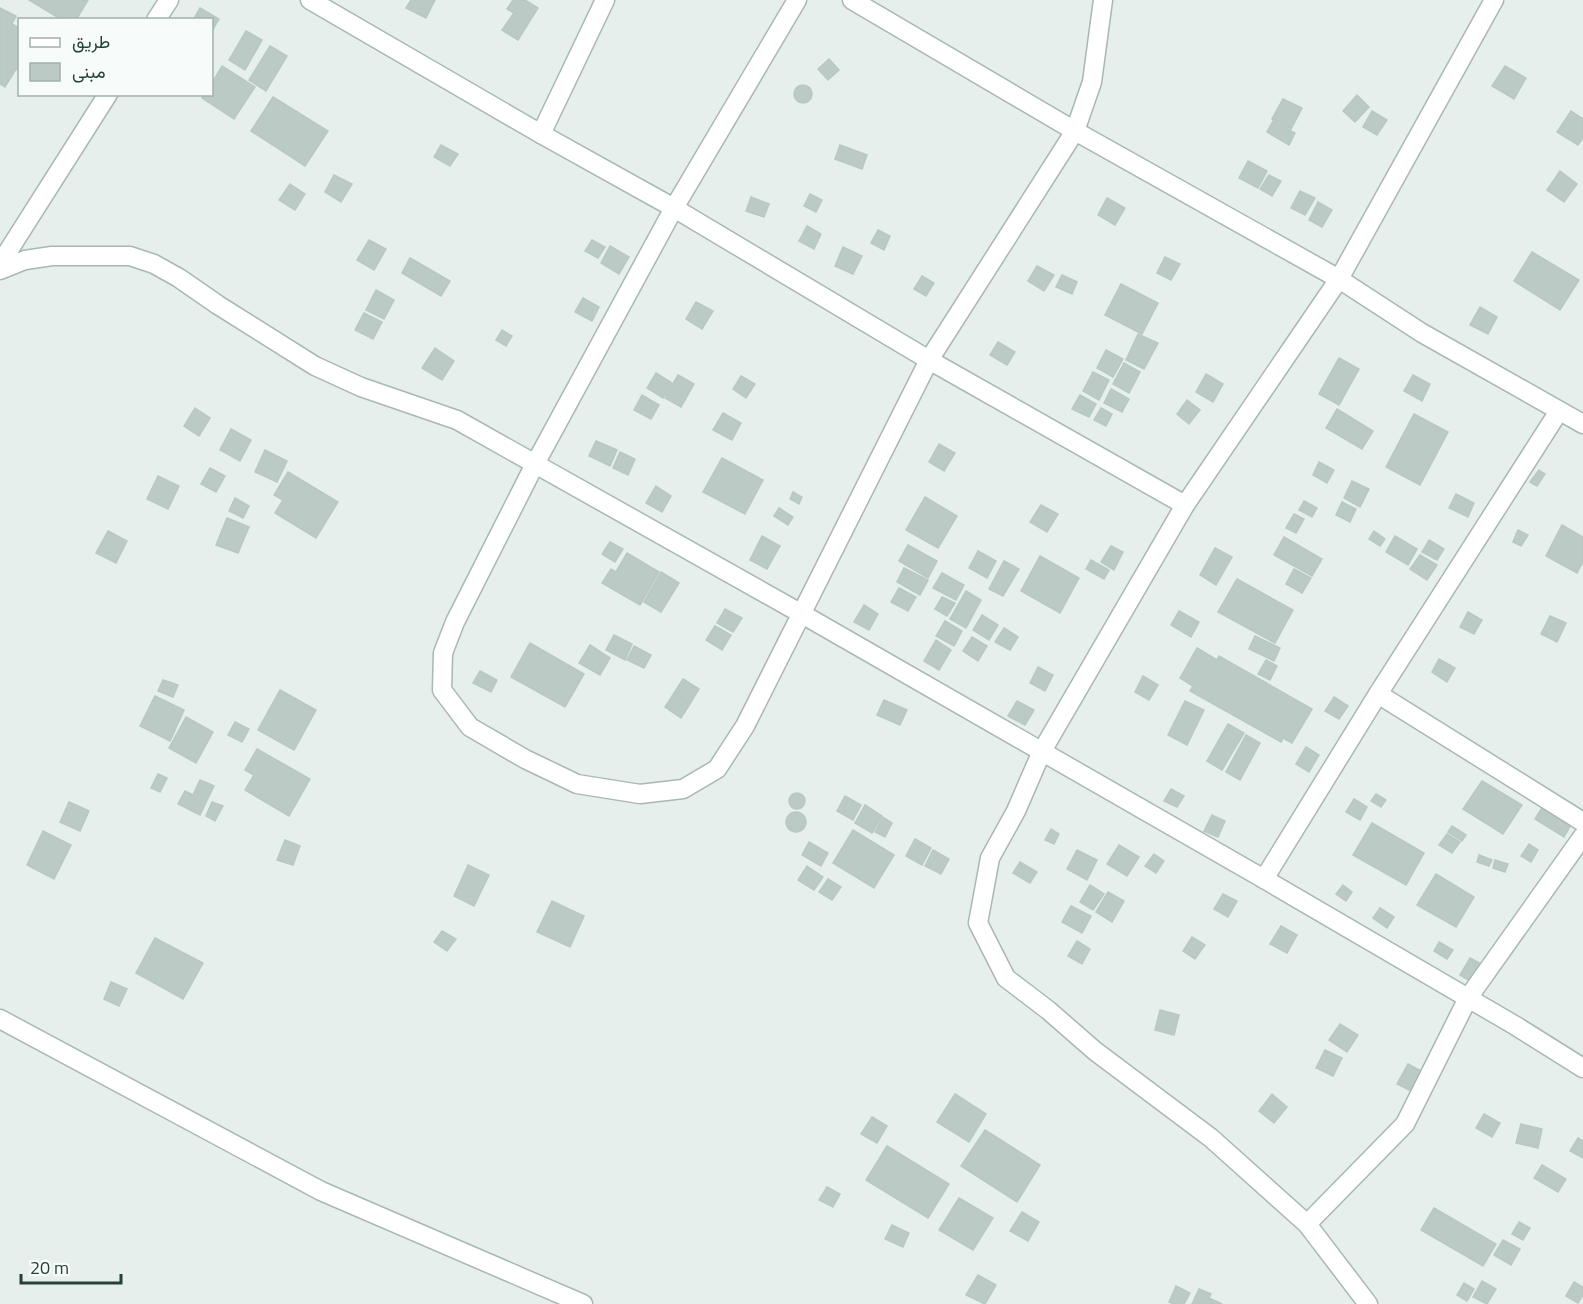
<svg xmlns="http://www.w3.org/2000/svg" width="1583" height="1304" font-family="'Titillium Web',Vazirmatn,sans-serif">
  <style>
    .building { fill: #bbcac4; stroke: #b8c9c2; stroke-width: 1.5 }
    .lines { fill: none; stroke-linecap: round; stroke-linejoin: round }
    .minor-casing { stroke: #a8b8b2; stroke-width: 21 }
    .minor { stroke: #fff; stroke-width: 18 }
  </style>
  <rect width="100%" height="100%" fill="#e6efeb"/>
  <g class="building">
    <polygon points="29,0 88,0 76,20 62,20"/>
    <polygon points="411,0 435,0 426,18 406,8"/>
    <polygon points="513,0 525,0 538,8 518,40 502,30 514,13 507,9"/>
    <polygon points="0,8 16,16 12,24 20,29 20,71 16,69 5,87 0,84"/>
    <polygon points="200,8 219,19 212,31 212,20 193,20"/>
    <polygon points="246,31 262,40 245,70 229,60"/>
    <polygon points="270,46 287,56 266,91 249,80"/>
    <polygon points="829,59 839,70 828,80 818,69"/>
    <polygon points="222,66 255,87 234,119 202,98 204,94 212,94 212,83"/>
    <polygon points="1505,66 1526,78 1514,99 1492,86"/>
    <circle cx="803" cy="94" r="9"/>
    <polygon points="1357,95 1369,107 1355,122 1343,111"/>
    <polygon points="273,97 328,131 305,166 251,131"/>
    <polygon points="1283,99 1302,108 1291,129 1272,119"/>
    <polygon points="1372,111 1387,120 1377,135 1363,127"/>
    <polygon points="1571,111 1583,119 1583,138 1578,145 1557,132"/>
    <polygon points="1273,121 1295,133 1289,145 1267,132"/>
    <polygon points="441,145 458,154 450,166 434,157"/>
    <polygon points="840,145 867,155 862,169 835,159"/>
    <polygon points="1248,161 1267,171 1258,188 1239,178"/>
    <polygon points="1560,171 1577,184 1564,202 1547,190"/>
    <polygon points="334,175 352,184 341,202 325,192"/>
    <polygon points="1269,175 1281,181 1272,196 1260,189"/>
    <polygon points="290,184 305,194 295,210 279,200"/>
    <polygon points="1300,191 1315,198 1305,215 1291,208"/>
    <polygon points="810,194 822,200 816,212 804,206"/>
    <polygon points="751,197 769,204 764,217 746,211"/>
    <polygon points="1107,198 1125,208 1115,225 1098,215"/>
    <polygon points="1318,202 1332,210 1322,227 1309,220"/>
    <polygon points="807,226 821,234 814,249 799,241"/>
    <polygon points="878,230 890,236 884,250 871,243"/>
    <polygon points="369,240 386,249 374,270 357,260"/>
    <polygon points="592,240 605,247 598,258 585,251"/>
    <polygon points="610,246 629,257 619,274 601,263"/>
    <polygon points="843,247 862,256 853,274 835,266"/>
    <polygon points="1532,252 1579,280 1560,310 1514,281"/>
    <polygon points="1165,257 1180,264 1171,280 1157,273"/>
    <polygon points="410,258 450,281 441,296 402,273"/>
    <polygon points="1037,266 1054,275 1044,291 1028,281"/>
    <polygon points="1062,275 1077,282 1072,294 1056,287"/>
    <polygon points="922,276 934,283 926,296 914,289"/>
    <polygon points="1121,284 1158,303 1142,334 1105,315"/>
    <polygon points="376,290 394,300 384,319 366,310"/>
    <polygon points="583,298 599,307 592,321 575,312"/>
    <polygon points="696,302 713,311 702,329 686,319"/>
    <polygon points="1480,307 1497,317 1488,334 1470,325"/>
    <polygon points="364,313 382,322 373,339 355,330"/>
    <polygon points="502,330 512,336 506,346 496,340"/>
    <polygon points="1138,334 1158,343 1144,369 1126,360"/>
    <polygon points="998,342 1015,352 1007,365 990,355"/>
    <polygon points="435,348 454,361 442,380 422,368"/>
    <polygon points="1106,350 1123,359 1113,377 1097,368"/>
    <polygon points="1339,358 1359,369 1339,405 1319,394"/>
    <polygon points="1124,363 1140,372 1129,393 1113,384"/>
    <polygon points="1093,372 1109,380 1099,400 1083,391"/>
    <polygon points="656,373 672,383 663,398 647,388"/>
    <polygon points="1206,374 1223,384 1213,402 1196,392"/>
    <polygon points="678,375 694,384 681,407 665,398"/>
    <polygon points="1413,375 1430,384 1422,401 1404,391"/>
    <polygon points="741,376 755,384 746,398 733,389"/>
    <polygon points="1111,389 1129,399 1122,412 1104,403"/>
    <polygon points="642,395 659,405 651,419 634,410"/>
    <polygon points="1080,395 1096,404 1089,417 1072,409"/>
    <polygon points="1187,400 1200,410 1189,424 1177,414"/>
    <polygon points="195,408 210,418 199,436 184,426"/>
    <polygon points="1101,408 1112,414 1106,426 1094,420"/>
    <polygon points="1337,409 1373,431 1362,449 1326,428"/>
    <polygon points="723,413 741,423 732,440 713,430"/>
    <polygon points="1414,414 1448,432 1420,485 1386,467"/>
    <polygon points="231,429 251,440 240,461 220,450"/>
    <polygon points="596,441 617,450 610,466 589,456"/>
    <polygon points="939,444 955,453 944,471 929,462"/>
    <polygon points="265,450 287,461 277,482 255,472"/>
    <polygon points="620,452 635,459 628,475 613,468"/>
    <polygon points="722,458 763,480 745,514 703,492"/>
    <polygon points="1319,462 1334,470 1327,483 1313,475"/>
    <polygon points="210,468 225,476 216,492 201,484"/>
    <polygon points="1539,470 1545,474 1537,486 1530,482"/>
    <polygon points="288,472 338,502 316,538 275,513 283,500 274,495"/>
    <polygon points="158,476 179,486 168,509 147,499"/>
    <polygon points="1352,481 1369,489 1360,507 1344,498"/>
    <polygon points="656,486 671,496 662,512 646,503"/>
    <polygon points="793,492 802,497 799,504 790,499"/>
    <polygon points="1456,494 1474,503 1468,517 1449,508"/>
    <polygon points="925,497 957,516 938,548 906,530"/>
    <polygon points="235,498 249,506 243,518 229,511"/>
    <polygon points="1304,501 1317,508 1312,517 1299,510"/>
    <polygon points="1342,502 1356,509 1350,522 1336,515"/>
    <polygon points="1041,505 1058,514 1047,532 1030,522"/>
    <polygon points="779,508 793,517 788,525 774,516"/>
    <polygon points="1294,514 1304,519 1296,533 1286,528"/>
    <polygon points="227,518 249,527 238,553 216,545"/>
    <polygon points="1562,525 1583,537 1583,562 1577,573 1546,556"/>
    <polygon points="1518,530 1528,535 1521,546 1513,542"/>
    <polygon points="108,531 127,541 116,563 96,553"/>
    <polygon points="1374,531 1385,539 1380,546 1369,539"/>
    <polygon points="762,536 780,546 767,569 750,560"/>
    <polygon points="1395,536 1417,549 1408,565 1386,552"/>
    <polygon points="1284,537 1322,559 1312,576 1274,555"/>
    <polygon points="1429,540 1444,549 1437,560 1422,552"/>
    <polygon points="610,542 623,549 615,562 602,554"/>
    <polygon points="908,545 937,561 928,578 899,561"/>
    <polygon points="1111,546 1123,552 1114,570 1101,562"/>
    <polygon points="1215,548 1232,557 1216,585 1200,575"/>
    <polygon points="978,551 996,561 987,578 969,568"/>
    <polygon points="627,553 659,572 640,605 602,583 611,569 616,572"/>
    <polygon points="1420,555 1437,565 1427,580 1410,569"/>
    <polygon points="1040,556 1079,578 1060,613 1021,591"/>
    <polygon points="1091,560 1109,570 1104,579 1086,569"/>
    <polygon points="1004,561 1019,569 1003,596 989,589"/>
    <polygon points="904,568 928,580 920,595 897,582"/>
    <polygon points="1294,569 1311,578 1302,593 1286,584"/>
    <polygon points="661,572 679,583 661,612 644,602"/>
    <polygon points="942,573 964,585 956,600 933,588"/>
    <polygon points="1237,579 1293,610 1275,643 1218,612"/>
    <polygon points="899,588 916,597 908,611 891,602"/>
    <polygon points="966,591 981,600 966,628 950,619"/>
    <polygon points="942,597 955,603 947,616 935,609"/>
    <polygon points="864,605 878,614 869,630 854,622"/>
    <polygon points="725,609 742,618 733,632 717,623"/>
    <polygon points="1179,611 1199,622 1191,637 1171,625"/>
    <polygon points="1468,612 1482,620 1474,634 1460,627"/>
    <polygon points="982,615 998,625 989,640 973,630"/>
    <polygon points="1550,616 1566,623 1557,642 1541,634"/>
    <polygon points="945,621 962,631 954,646 936,636"/>
    <polygon points="715,626 731,635 722,650 706,640"/>
    <polygon points="1004,628 1018,637 1010,650 995,642"/>
    <polygon points="614,635 632,644 625,660 606,650"/>
    <polygon points="1255,636 1280,648 1274,661 1249,649"/>
    <polygon points="972,637 987,646 978,661 963,651"/>
    <polygon points="936,640 951,650 939,670 924,661"/>
    <polygon points="530,643 584,674 565,707 511,677"/>
    <polygon points="590,645 610,658 600,675 579,663"/>
    <polygon points="634,646 651,655 644,668 627,660"/>
    <polygon points="1197,648 1217,660 1219,656 1312,709 1292,743 1283,738 1281,742 1190,691 1193,686 1180,678"/>
    <polygon points="1439,659 1455,668 1447,682 1432,672"/>
    <polygon points="1266,660 1277,666 1270,680 1258,674"/>
    <polygon points="1038,667 1053,675 1045,691 1030,683"/>
    <polygon points="480,671 497,680 491,692 473,683"/>
    <polygon points="1143,676 1158,685 1149,700 1135,692"/>
    <polygon points="683,679 699,689 690,704 674,693"/>
    <polygon points="163,680 178,685 173,697 158,691"/>
    <polygon points="280,690 316,710 294,750 258,730"/>
    <polygon points="674,693 690,704 681,718 665,707"/>
    <polygon points="155,696 184,710 170,741 140,726"/>
    <polygon points="1334,697 1348,706 1339,719 1325,711"/>
    <polygon points="884,700 907,710 900,725 877,715"/>
    <polygon points="1017,701 1034,710 1025,725 1008,716"/>
    <polygon points="1185,701 1204,710 1187,745 1168,735"/>
    <polygon points="186,717 213,732 196,763 169,748"/>
    <polygon points="235,722 249,729 242,742 228,735"/>
    <polygon points="1228,724 1244,733 1222,770 1207,761"/>
    <polygon points="1246,735 1260,743 1240,780 1226,772"/>
    <polygon points="1306,747 1319,755 1309,772 1296,764"/>
    <polygon points="257,749 310,779 289,816 245,790 254,775 245,770"/>
    <polygon points="158,774 167,778 160,792 151,788"/>
    <polygon points="200,780 214,786 200,815 178,804 185,791 193,795"/>
    <polygon points="1482,781 1522,805 1503,834 1463,809"/>
    <polygon points="1171,789 1184,796 1177,807 1164,801"/>
    <circle cx="797" cy="801" r="8"/>
    <polygon points="1376,794 1386,800 1381,807 1371,801"/>
    <polygon points="845,796 861,805 853,820 837,811"/>
    <polygon points="1354,799 1367,807 1360,820 1346,812"/>
    <polygon points="69,802 89,811 80,831 60,822"/>
    <polygon points="212,802 223,806 215,821 206,816"/>
    <polygon points="865,805 882,816 872,833 855,823"/>
    <polygon points="1543,806 1572,823 1564,837 1535,819"/>
    <circle cx="796" cy="822" r="10"/>
    <polygon points="1212,815 1225,821 1218,837 1204,831"/>
    <polygon points="883,817 892,823 885,837 875,832"/>
    <polygon points="1372,823 1424,853 1406,885 1353,855"/>
    <polygon points="1452,826 1466,835 1462,841 1448,832"/>
    <polygon points="1051,829 1059,834 1054,844 1045,840"/>
    <polygon points="853,830 894,855 874,888 833,863"/>
    <polygon points="43,831 71,845 54,879 27,865"/>
    <polygon points="1447,834 1460,842 1452,853 1439,845"/>
    <polygon points="915,839 931,848 922,865 906,856"/>
    <polygon points="285,840 300,846 293,865 277,860"/>
    <polygon points="809,842 828,853 821,866 802,855"/>
    <polygon points="1529,844 1538,850 1531,862 1521,856"/>
    <polygon points="1119,845 1139,857 1127,876 1107,864"/>
    <polygon points="933,850 949,859 941,874 925,866"/>
    <polygon points="1077,850 1097,860 1087,880 1067,869"/>
    <polygon points="1154,854 1164,861 1156,873 1145,866"/>
    <polygon points="1479,855 1492,860 1489,866 1477,862"/>
    <polygon points="1495,860 1508,864 1505,872 1493,868"/>
    <polygon points="1020,862 1037,872 1030,883 1013,873"/>
    <polygon points="468,865 489,875 474,906 454,896"/>
    <polygon points="807,866 823,877 814,890 798,880"/>
    <polygon points="1436,874 1474,897 1456,927 1417,905"/>
    <polygon points="828,879 841,887 832,900 819,892"/>
    <polygon points="1090,885 1104,894 1093,910 1080,902"/>
    <polygon points="1343,885 1352,892 1346,901 1336,894"/>
    <polygon points="1108,892 1124,901 1112,922 1096,912"/>
    <polygon points="1223,894 1237,901 1228,917 1214,909"/>
    <polygon points="552,901 584,916 570,947 537,932"/>
    <polygon points="1071,906 1091,916 1082,933 1062,922"/>
    <polygon points="1380,908 1394,917 1387,928 1373,918"/>
    <polygon points="1281,926 1297,935 1287,953 1270,944"/>
    <polygon points="442,931 456,939 447,951 434,942"/>
    <polygon points="1192,937 1205,945 1195,959 1183,951"/>
    <polygon points="155,938 203,963 183,999 136,973"/>
    <polygon points="1077,941 1090,949 1082,964 1068,956"/>
    <polygon points="1439,942 1453,950 1447,959 1434,951"/>
    <polygon points="1470,958 1485,966 1475,984 1460,975"/>
    <polygon points="111,982 127,989 119,1006 104,999"/>
    <polygon points="1160,1010 1179,1015 1174,1035 1155,1030"/>
    <polygon points="1340,1024 1358,1035 1347,1052 1329,1040"/>
    <polygon points="1325,1050 1342,1058 1333,1076 1316,1068"/>
    <polygon points="1408,1064 1423,1072 1413,1092 1397,1084"/>
    <polygon points="955,1094 986,1114 969,1142 937,1122"/>
    <polygon points="1272,1094 1287,1107 1274,1123 1259,1111"/>
    <polygon points="1484,1114 1500,1123 1492,1137 1476,1128"/>
    <polygon points="872,1117 887,1126 877,1143 861,1134"/>
    <polygon points="1521,1124 1542,1129 1538,1148 1516,1143"/>
    <polygon points="985,1130 1040,1165 1017,1202 961,1166"/>
    <polygon points="1578,1138 1583,1141 1583,1158 1570,1151"/>
    <polygon points="887,1146 949,1184 928,1218 866,1180"/>
    <polygon points="1542,1165 1566,1179 1558,1192 1534,1178"/>
    <polygon points="827,1187 840,1194 833,1207 819,1200"/>
    <polygon points="959,1198 993,1218 973,1250 939,1230"/>
    <polygon points="1434,1208 1496,1244 1483,1266 1421,1230"/>
    <polygon points="1022,1212 1039,1222 1028,1241 1010,1231"/>
    <polygon points="1519,1222 1530,1228 1523,1240 1512,1234"/>
    <polygon points="892,1225 909,1233 903,1247 885,1239"/>
    <polygon points="1503,1240 1520,1249 1511,1265 1494,1255"/>
    <polygon points="978,1275 996,1285 985,1304 966,1295"/>
    <polygon points="1482,1281 1496,1289 1487,1304 1473,1297"/>
    <polygon points="1574,1282 1583,1287 1583,1295 1578,1303 1566,1296"/>
    <polygon points="1464,1283 1474,1289 1467,1301 1457,1295"/>
    <polygon points="1176,1286 1190,1293 1184,1304 1174,1304 1169,1302"/>
    <polygon points="1199,1289 1211,1294 1209,1298 1222,1304 1192,1304"/>
  </g>
  <g class="lines">
    <defs>
      <g id="minor">
        <polyline points="310,0 541,134 674,208 929,360 1185,505"/>
        <polyline points="797,0 674,208 535,464 455,622 443,653 442,690 470,727 525,759 577,784 640,794 683,789 717,769 745,726 929,360 1075,131 1092,82 1103,0"/>
        <polyline points="852,0 1075,131 1339,279 1422,333 1583,424"/>
        <polyline points="156,20 169,0"/>
        <polyline points="541,134 605,0"/>
        <polyline points="0,264 108,94"/>
        <polyline points="0,270 25,260 52,256 130,256 154,264 179,278 218,305 315,366 361,387 457,420 802,614 1264,879 1516,1026 1583,1068"/>
        <polyline points="1378,694 1583,822"/>
        <polyline points="1264,879 1378,694 1559,411"/>
        <polyline points="0,1019 321,1191 583,1304"/>
        <polyline points="1307,1224 1405,1124 1468,998 1583,836"/>
        <polyline points="1368,1304 1307,1224 1211,1138 1095,1051 1048,1010 1006,978 978,923 990,858 1016,811 1042,751 1185,505 1339,279 1494,0"/>
      </g>
    </defs>
    <use href="#minor" class="minor-casing"/>
    <use href="#minor" class="minor"/>
  </g>
  <rect x="18" y="18" width="195" height="78" fill="#f7fbf9" stroke="#a3b1ad" stroke-width="1.5"/>
  <rect x="30" y="38" width="30" height="9" fill="#ffffff" stroke="#a3b1ad" stroke-width="1.5"/>
  <text x="72" y="48" font-size="18" fill="#24423a">طريق</text>
  <rect x="30" y="63" width="30" height="18" fill="#bbcac4" stroke="#a3b1ad" stroke-width="1.5"/>
  <text x="72" y="78" font-size="18" fill="#24423a">مبنى</text>
  <path d="M21 1274v9h100v-9" fill="none" stroke="#24423a" stroke-width="3"/>
  <text x="30" y="1274" font-size="18" fill="#24423a" stroke="#f7fbf9" stroke-width="4.5" paint-order="stroke">20 m</text>
</svg>
